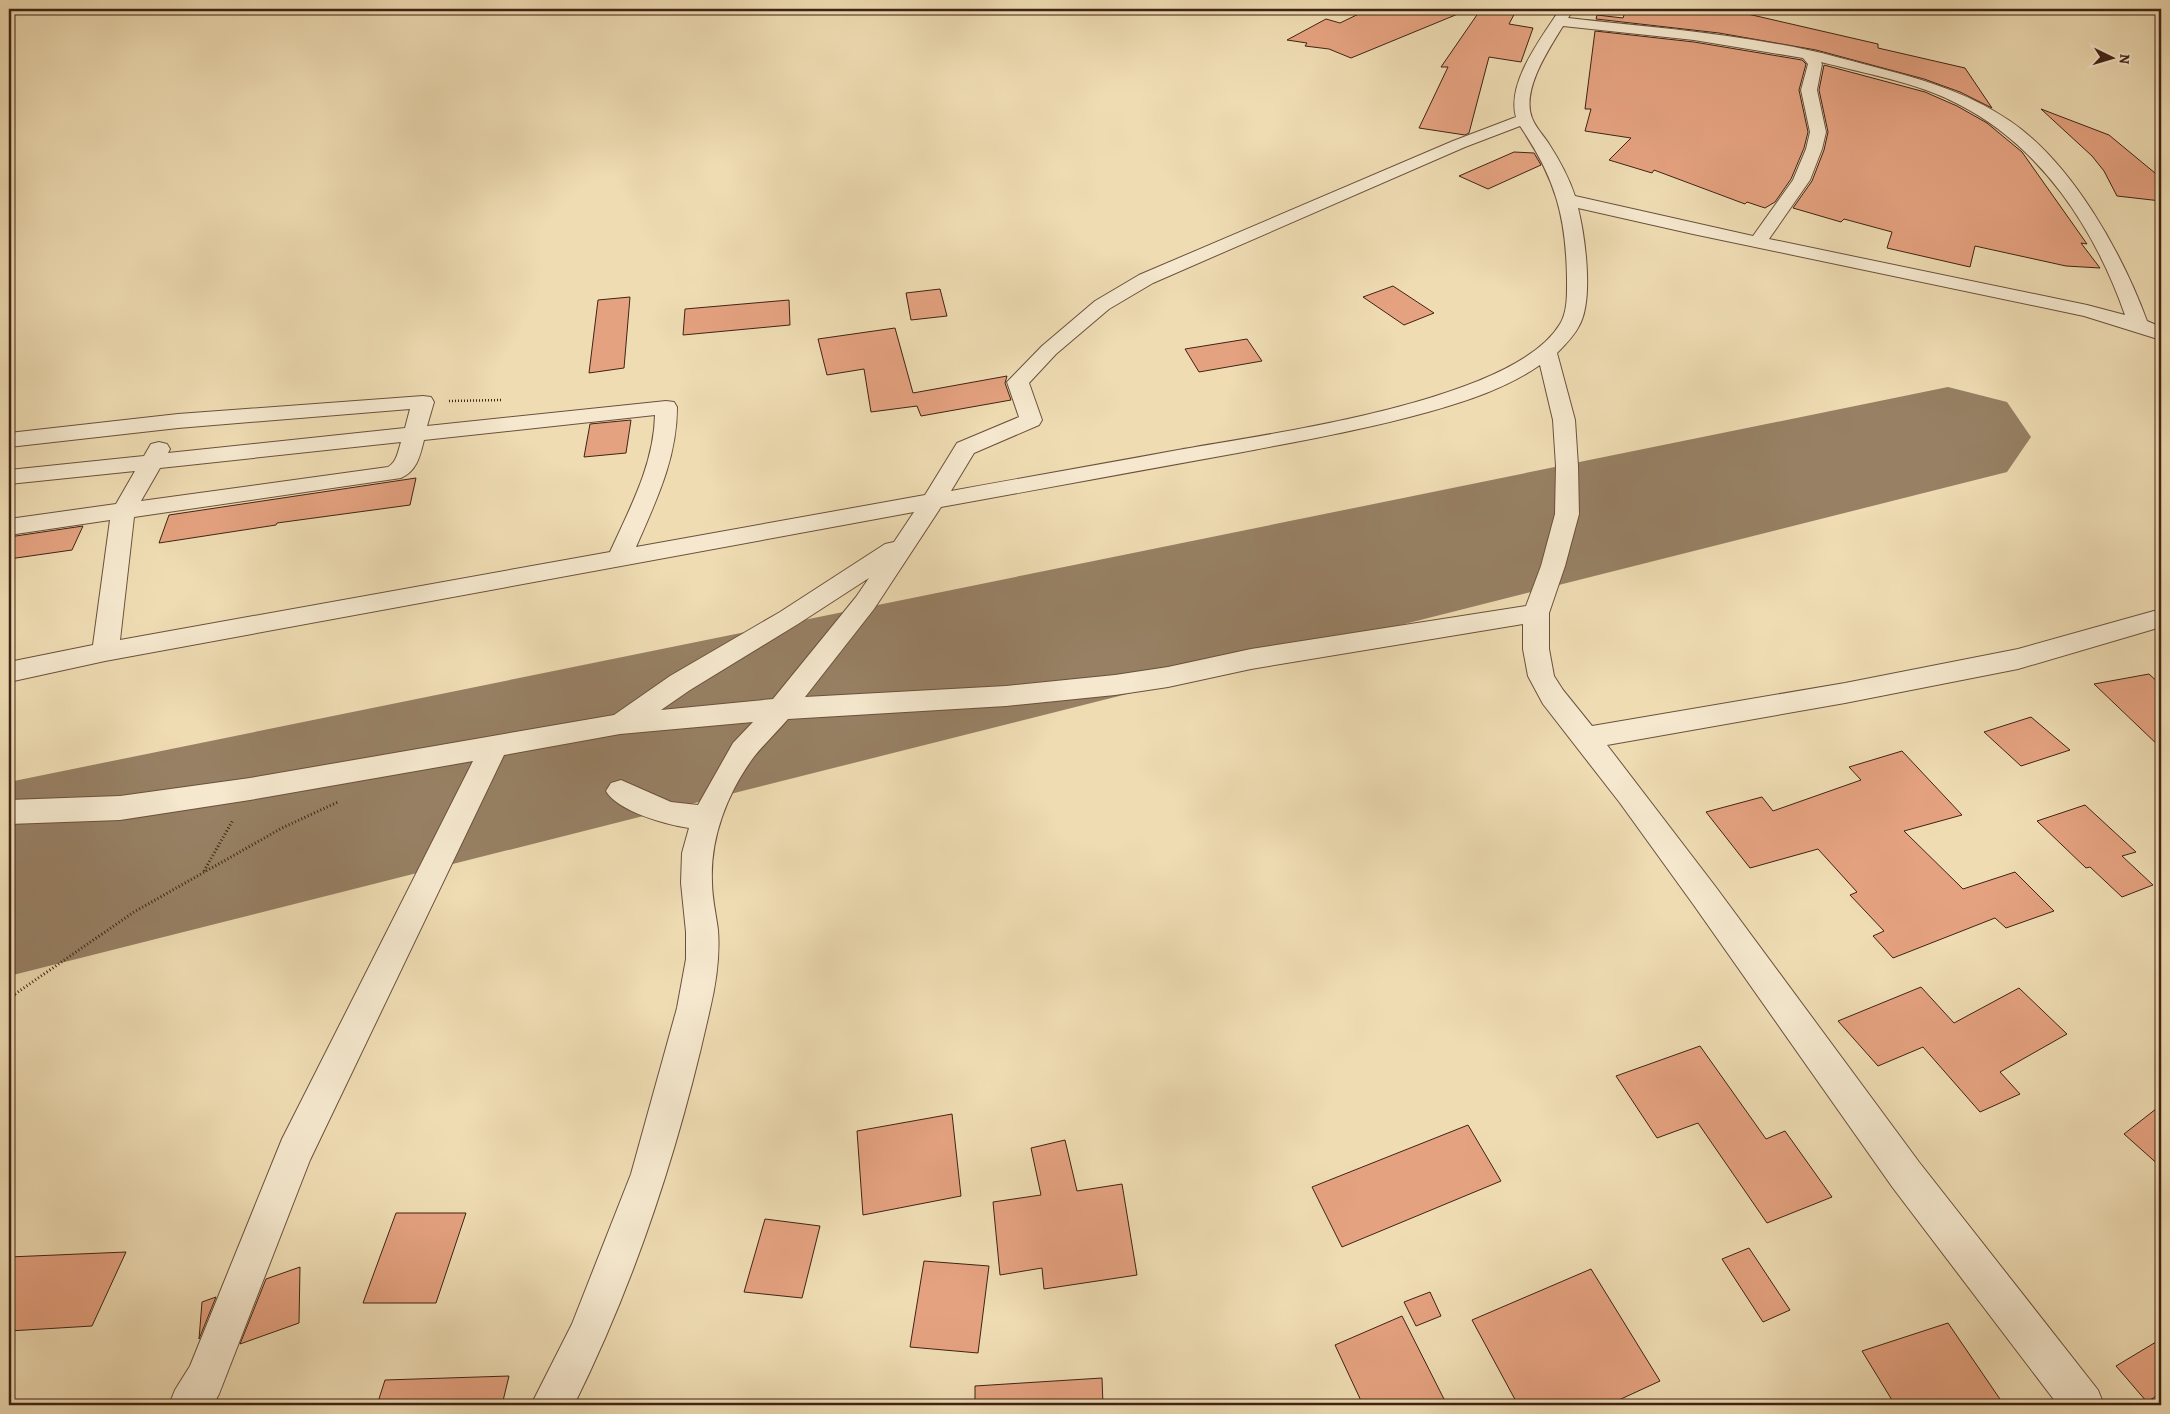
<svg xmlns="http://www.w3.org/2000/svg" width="2170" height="1414" font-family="Alegreya,serif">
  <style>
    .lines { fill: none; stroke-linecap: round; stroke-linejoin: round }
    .runway { fill: #978064; fill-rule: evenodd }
    .building { fill: #e5a280; stroke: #3f2315 }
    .street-casing { stroke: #6b513c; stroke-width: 2 }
    .path-far2 { stroke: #3f2315; stroke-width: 2.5; stroke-dasharray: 1 2; stroke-linecap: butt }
    .path-far1 { stroke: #3f2315; stroke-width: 3; stroke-dasharray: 1 2.5; stroke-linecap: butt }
    .path { stroke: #3f2315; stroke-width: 4.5; stroke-dasharray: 2 3; stroke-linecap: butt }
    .street { fill: #f5e8ce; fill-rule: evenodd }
  </style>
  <rect width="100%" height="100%" fill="#efdcb3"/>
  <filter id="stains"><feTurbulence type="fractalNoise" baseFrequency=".004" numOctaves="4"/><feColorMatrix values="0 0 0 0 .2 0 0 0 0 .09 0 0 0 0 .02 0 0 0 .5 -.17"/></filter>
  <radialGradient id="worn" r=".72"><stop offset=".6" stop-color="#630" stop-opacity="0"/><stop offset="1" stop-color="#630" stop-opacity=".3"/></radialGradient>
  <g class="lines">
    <polygon class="runway" points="1948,387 2007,402 2031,437 2007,472 9,976 9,782"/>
  </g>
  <g class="building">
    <polygon points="1369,9 1470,9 1351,58 1329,49 1305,46 1307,43 1287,40 1326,19 1340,23"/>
    <polygon points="1481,9 1517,9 1509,24 1533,28 1521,62 1489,57 1469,133 1465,135 1419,128 1448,67 1441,67"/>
    <polygon points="1626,9 1726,9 1878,44 1878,48 1965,68 1992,108 1960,92 1924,79 1816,50 1719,33 1596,19 1597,15 1623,18"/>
    <polygon points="1595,31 1694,42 1802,60 1806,64 1799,90 1808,132 1804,148 1791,179 1775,202 1765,208 1747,202 1745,204 1654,170 1652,173 1609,160 1631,138 1585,131 1591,109 1585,109"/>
    <polygon points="1824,65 1925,92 1957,106 1987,123 2022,152 2087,244 2081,243 2100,268 2066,266 1975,246 1970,267 1887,248 1892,232 1844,219 1841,222 1793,208 1812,181 1824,150 1828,132 1819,90"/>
    <polygon points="2041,109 2109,135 2161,178 2161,201 2117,196 2104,171 2092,156"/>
    <polygon points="1514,152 1534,153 1541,165 1488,189 1459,176"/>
    <polygon points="1393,286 1434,313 1404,325 1363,297"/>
    <polygon points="940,289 947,316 911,320 906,293"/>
    <polygon points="630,297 624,368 589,373 598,300"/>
    <polygon points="789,300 790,325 683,335 685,309"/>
    <polygon points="895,328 913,393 1007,376 1005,383 1011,400 921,416 917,406 871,412 864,369 827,375 818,339"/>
    <polygon points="1247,339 1262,361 1199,372 1185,349"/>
    <polygon points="631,420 626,453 584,457 590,424"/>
    <polygon points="416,478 410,505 277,523 276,525 159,543 169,515"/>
    <polygon points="83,526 72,550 9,559 9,537"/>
    <polygon points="2149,674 2161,685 2161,748 2094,684"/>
    <polygon points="2031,717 2070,750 2021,766 1984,732"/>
    <polygon points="1902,751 1962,815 1904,831 1963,889 2015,872 2054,911 2006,928 1995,918 1893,958 1873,936 1884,931 1850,895 1857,892 1818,849 1750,868 1706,812 1762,797 1773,811 1861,780 1849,767"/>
    <polygon points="2085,805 2136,852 2122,856 2153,885 2122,897 2090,867 2086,868 2037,821"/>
    <polygon points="1921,987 1954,1023 2019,988 2067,1034 2000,1072 2020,1094 1980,1112 1923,1047 1878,1066 1838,1021"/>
    <polygon points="1700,1046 1766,1139 1785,1131 1832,1197 1767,1223 1698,1123 1657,1138 1616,1076"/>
    <polygon points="2161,1105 2161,1167 2124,1134"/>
    <polygon points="952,1114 961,1196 863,1215 857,1131"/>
    <polygon points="1468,1125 1501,1181 1342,1247 1312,1187"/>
    <polygon points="1065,1140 1077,1191 1122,1184 1137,1275 1044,1289 1042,1268 1000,1275 993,1202 1041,1195 1031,1148"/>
    <polygon points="396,1213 466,1213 436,1303 363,1303"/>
    <polygon points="765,1219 820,1226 802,1298 744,1292"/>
    <polygon points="1749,1248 1790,1310 1763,1322 1722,1259"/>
    <polygon points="126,1252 92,1326 9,1331 9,1257"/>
    <polygon points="924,1261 989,1266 978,1353 910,1347"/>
    <polygon points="300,1267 299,1323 240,1344 266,1279"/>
    <polygon points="1591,1269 1660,1381 1608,1405 1518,1405 1472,1320"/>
    <polygon points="1430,1292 1441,1316 1416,1326 1404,1302"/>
    <polygon points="216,1297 199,1339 202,1302"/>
    <polygon points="1402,1316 1447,1405 1363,1405 1335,1345"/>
    <polygon points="1948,1323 2004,1405 1895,1405 1862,1351"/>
    <polygon points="2161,1339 2161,1393 2147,1402 2116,1366"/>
    <polygon points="509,1376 502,1405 377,1405 385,1380"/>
    <polygon points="1102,1378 1103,1405 975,1405 975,1386"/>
  </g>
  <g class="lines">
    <defs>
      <path id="street" d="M1560,9H1574L1568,18C1648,27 1729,33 1808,50C1828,54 1847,60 1867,65C1918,78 1966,91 2010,121C2072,163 2122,253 2147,321L2161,327V340L2084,316L1693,234L1578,208C1585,236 1594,300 1579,326C1574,336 1565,345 1557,353L1575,420L1578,466L1579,514L1565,566L1549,613V649L1554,676L1563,690L1592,726L1845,683L2018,649L2161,609V627L2018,669L1845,703L1607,745L1715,886L1919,1162L2098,1390L2104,1405H2058L1893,1188L1693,904L1620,803L1543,704L1528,676L1523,649V624L1251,669L1168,687L1115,695L1006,706L788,719C777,732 764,744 753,758C727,794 710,838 712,882C712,898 716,914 718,930C720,956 716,984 710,1009C680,1145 636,1280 574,1405H531L572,1324L631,1174L677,1008L686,959V932L681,883L682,853L689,828C667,825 617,811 606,791L611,783L621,780L671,802L698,805L733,743L753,722L620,734L504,755L310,1160L219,1394L213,1405H169L175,1390L190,1366L282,1139L473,761L250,800L120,820L9,824V800L120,796L250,778L614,715L670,676L780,612L885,544L894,542L914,512L105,661L9,682V662L93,645L110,520L9,535V519L116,504L135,471L9,484V470L144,456L151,444L159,442L167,444L170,449L168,453L405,428L410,409L178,428L9,447V433L178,414L423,396L431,397L434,402L427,426L666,401L674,402L677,407C677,459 656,501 636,547L925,495L957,443L1019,417L1007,382L1042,346L1095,301L1139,275L1453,141L1516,117C1506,82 1543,36 1560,9ZM1563,26L1694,40L1803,58L1808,64L1801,90L1810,132L1806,149L1793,180L1753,236L1575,196C1569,178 1560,161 1549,144C1544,136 1536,128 1532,118C1521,90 1549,49 1563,26ZM1821,62C1867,74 1916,82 1958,104C2041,146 2095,229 2125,315L2087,305L1769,239L1810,180L1822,149L1826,132L1817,90L1822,64ZM1520,126C1555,178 1566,215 1567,278C1567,292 1568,311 1560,324C1514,402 1266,434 1178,450C1103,464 1027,477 951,491L974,453L1039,425L1042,420L1029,383L1056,354L1109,309L1153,283L1465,147ZM1540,365L1553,420L1556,466L1555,514L1541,566L1526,606L1251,649L1168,667L1115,675L1006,686L805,697L874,609L941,507C1042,489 1142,470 1243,452C1305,440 1367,429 1428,412C1467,401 1507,388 1540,365ZM655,415C654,464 630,508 610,552L120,640L134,517L401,478C417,471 420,456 424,440ZM401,442C398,451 397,462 388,467L141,501L160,468ZM869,578L856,597L773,699L661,710L690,690L798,624Z"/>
    </defs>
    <use href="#street" class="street-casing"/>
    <polyline class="path-far2" points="449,401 502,400"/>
    <g class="path-far1">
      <polyline points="204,871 233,820"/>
      <polyline points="15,994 134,912 282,828 338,802"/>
    </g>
    <polyline class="path" points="9,998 17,992"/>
    <use href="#street" class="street"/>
  </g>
  <rect width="2170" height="1414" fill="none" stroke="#efdcb3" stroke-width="30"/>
  <rect x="10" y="10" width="2150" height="1394" fill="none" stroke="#3f2315" stroke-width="2.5"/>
  <rect x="15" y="15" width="2140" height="1384" fill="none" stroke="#3f2315"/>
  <g transform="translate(2112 58) rotate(95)" stroke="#f5e8ce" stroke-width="4" paint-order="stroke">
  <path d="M0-4L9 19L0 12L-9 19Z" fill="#3f2315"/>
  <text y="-8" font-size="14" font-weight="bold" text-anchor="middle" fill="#3f2315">N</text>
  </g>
  <rect width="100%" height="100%" filter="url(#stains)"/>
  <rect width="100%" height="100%" fill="url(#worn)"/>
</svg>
